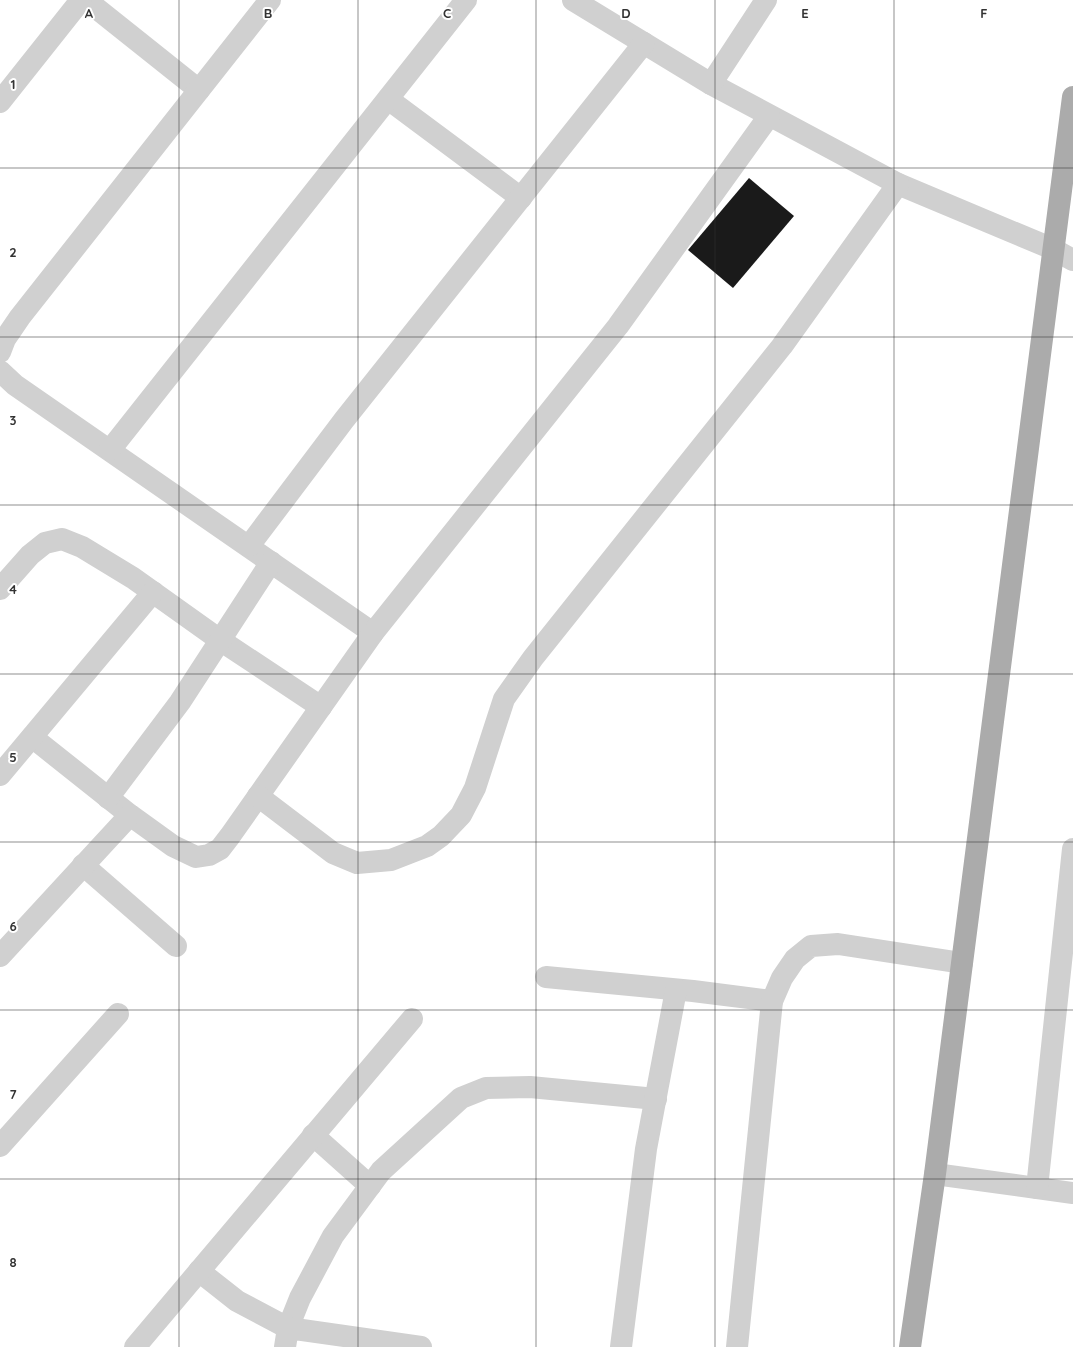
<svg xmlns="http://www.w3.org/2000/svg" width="1073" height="1347" font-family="Quicksand,sans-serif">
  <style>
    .building { fill: #1a1a1a }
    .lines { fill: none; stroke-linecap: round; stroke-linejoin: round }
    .minor { stroke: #d0d0d0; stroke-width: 22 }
    .major { stroke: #ababab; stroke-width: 22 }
    .grid { fill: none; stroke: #333; stroke-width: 1; stroke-opacity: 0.55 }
    .grid-label { font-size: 13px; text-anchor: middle; font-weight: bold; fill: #333; stroke: #fff; stroke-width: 4; stroke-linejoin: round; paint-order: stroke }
  </style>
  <rect width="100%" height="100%" fill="#fff"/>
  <polygon class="building" points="749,178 794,216 733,288 688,250"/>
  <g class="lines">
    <g class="minor">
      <polyline points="86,0 199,90"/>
      <polyline points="573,0 711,84 898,184 1053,249 1073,260"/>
      <polyline points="711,84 766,0"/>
      <polyline points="388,99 521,198"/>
      <polyline points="0,102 81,0"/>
      <polyline points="0,352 5,339 20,317 270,0"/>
      <polyline points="0,371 15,385 373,633"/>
      <polyline points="110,450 466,0"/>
      <polyline points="249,546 344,420 644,43"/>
      <polyline points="0,589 30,555 45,543 62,539 82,547 133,578 220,640 321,707"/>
      <polyline points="32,737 130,815 173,846 196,857 209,855 220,849 230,836 373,633 618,326 769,116"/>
      <polyline points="0,775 153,592"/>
      <polyline points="258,796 333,853 357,863 391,860 427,846 441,836 461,815 475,788 504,699 533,658 782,346 898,184"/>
      <polyline points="108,798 180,702 271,562"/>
      <polyline points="83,865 176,946"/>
      <polyline points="0,956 130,815"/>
      <polyline points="546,977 693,991 772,1001"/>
      <polyline points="313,1135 370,1186"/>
      <polyline points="0,1146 118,1014"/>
      <polyline points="935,1174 1073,1193"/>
      <polyline points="1037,1188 1073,849"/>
      <polyline points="199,1271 237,1301 288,1328 300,1298 333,1236 381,1171 461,1098 486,1088 530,1087 656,1099"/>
      <polyline points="135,1347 412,1019"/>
      <polyline points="285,1347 288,1328 421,1347"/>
      <polyline points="621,1347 646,1149 676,990"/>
      <polyline points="737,1347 772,1001 782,978 795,959 811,946 838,944 962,963"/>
    </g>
    <polyline class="major" points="910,1347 935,1174 1073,97"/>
  </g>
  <path class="grid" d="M179,0V1347M358,0V1347M536,0V1347M715,0V1347M894,0V1347M0,168H1073M0,337H1073M0,505H1073M0,674H1073M0,842H1073M0,1010H1073M0,1179H1073"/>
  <g class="grid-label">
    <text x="89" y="18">A</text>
    <text x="268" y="18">B</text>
    <text x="447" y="18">C</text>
    <text x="626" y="18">D</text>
    <text x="805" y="18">E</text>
    <text x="984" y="18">F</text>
    <text x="13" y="89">1</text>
    <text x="13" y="257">2</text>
    <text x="13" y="425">3</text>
    <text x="13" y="594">4</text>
    <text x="13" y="762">5</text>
    <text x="13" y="931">6</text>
    <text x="13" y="1099">7</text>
    <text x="13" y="1267">8</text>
  </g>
</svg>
